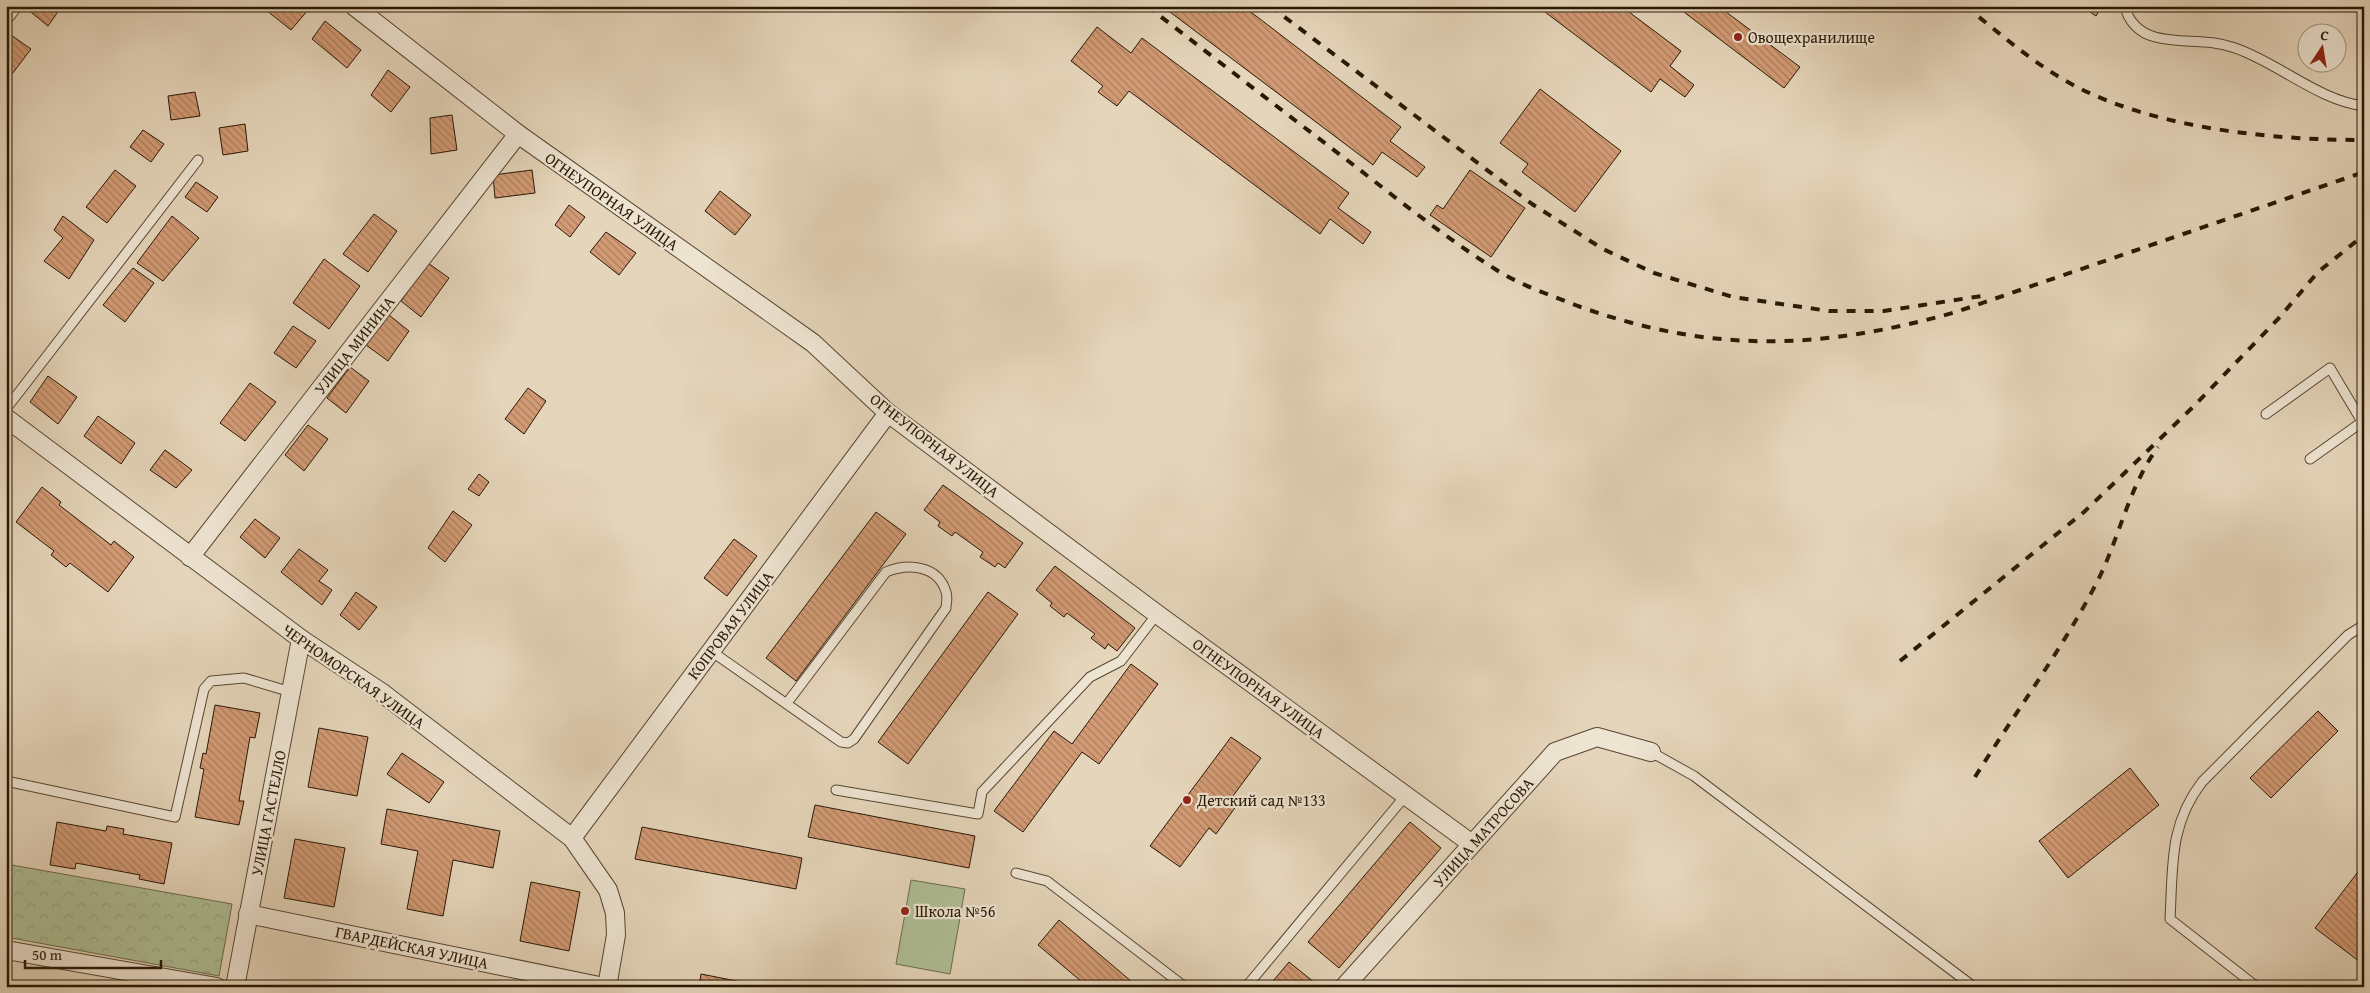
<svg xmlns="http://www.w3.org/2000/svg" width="2370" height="993" font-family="'Gentium Book Plus',serif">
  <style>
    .forest { fill: url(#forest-crowns); stroke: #6c6b4c }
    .pitch { fill: #afbe95; stroke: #6c6b4c }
    .building { fill: url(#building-back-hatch); stroke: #281804 }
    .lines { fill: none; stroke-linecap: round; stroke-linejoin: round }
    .lane-casing { stroke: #574732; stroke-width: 11 }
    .street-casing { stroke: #574732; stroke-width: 20 }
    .lane { stroke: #eee4d2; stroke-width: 9 }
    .street { stroke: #eee4d2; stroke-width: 18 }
    .rail { stroke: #281804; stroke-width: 4; stroke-dasharray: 9 9; stroke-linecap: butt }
    .poi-dot { fill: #8f2418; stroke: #eee4d2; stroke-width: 2 }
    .labels { text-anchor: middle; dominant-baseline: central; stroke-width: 4.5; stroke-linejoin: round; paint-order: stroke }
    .poi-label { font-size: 16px; fill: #281804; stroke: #eee4d2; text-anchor: start }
    .street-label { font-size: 16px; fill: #281804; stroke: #eee4d2 }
  </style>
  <defs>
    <pattern id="forest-crowns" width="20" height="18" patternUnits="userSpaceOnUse" patternTransform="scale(1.25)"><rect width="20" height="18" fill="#afbe95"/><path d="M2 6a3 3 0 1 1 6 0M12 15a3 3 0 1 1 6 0" fill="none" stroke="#97a37f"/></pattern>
    <pattern id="building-back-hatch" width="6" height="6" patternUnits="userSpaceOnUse" patternTransform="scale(1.25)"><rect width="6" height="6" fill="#d39b75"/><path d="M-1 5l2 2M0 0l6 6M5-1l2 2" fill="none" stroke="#ab7d5e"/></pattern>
  </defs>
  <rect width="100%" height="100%" fill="#e5d5ba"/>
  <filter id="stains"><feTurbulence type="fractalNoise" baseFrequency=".004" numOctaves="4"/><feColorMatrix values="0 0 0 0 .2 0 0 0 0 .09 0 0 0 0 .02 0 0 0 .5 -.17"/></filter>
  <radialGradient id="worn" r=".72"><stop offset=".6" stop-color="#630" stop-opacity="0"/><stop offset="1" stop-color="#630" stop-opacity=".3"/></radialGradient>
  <polygon class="forest" points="6,864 232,904 219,976 6,937"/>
  <polygon class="pitch" points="911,880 965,889 950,974 896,964"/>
  <g class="building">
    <polygon points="29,6 62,6 48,26 27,9"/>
    <polygon points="261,6 303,6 308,10 291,30"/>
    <polygon points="1162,6 1243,6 1401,127 1390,141 1425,167 1417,177 1382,152 1373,165"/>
    <polygon points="1537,6 1621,6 1681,51 1670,66 1694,85 1685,97 1660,79 1651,92"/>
    <polygon points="1676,6 1718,6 1800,67 1784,88"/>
    <polygon points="2081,6 2102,6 2096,16"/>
    <polygon points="325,21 361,50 347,68 312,39"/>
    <polygon points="1097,27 1131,53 1142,38 1349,193 1338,208 1371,232 1363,244 1330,219 1320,234 1129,91 1117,106 1098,92 1103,86 1071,61"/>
    <polygon points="11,35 31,49 6,82 6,42"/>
    <polygon points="388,70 410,87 391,112 371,95"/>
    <polygon points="1540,89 1621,151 1575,212 1522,172 1528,164 1500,143"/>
    <polygon points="195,92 200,116 171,120 168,96"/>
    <polygon points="452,115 457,150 431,154 430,118"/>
    <polygon points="245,124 248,151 223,155 219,128"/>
    <polygon points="143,130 164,144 151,162 130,147"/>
    <polygon points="115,170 136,186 107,223 86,207"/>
    <polygon points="532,170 535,193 495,198 493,175"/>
    <polygon points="1470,170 1525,208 1491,257 1430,215 1437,205 1443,209"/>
    <polygon points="196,182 218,197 207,212 185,197"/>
    <polygon points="720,191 751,215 735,235 705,211"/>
    <polygon points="569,205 585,217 570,237 555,225"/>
    <polygon points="374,214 397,231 368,272 343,254"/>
    <polygon points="63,216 94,240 69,279 44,261 63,238 54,230"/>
    <polygon points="172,216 199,238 163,281 137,263"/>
    <polygon points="606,232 636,253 619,275 590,252"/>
    <polygon points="324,259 360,286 329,329 293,303"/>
    <polygon points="428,263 449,278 421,317 401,301"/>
    <polygon points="133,268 154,283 125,322 103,305"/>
    <polygon points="389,315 409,331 388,361 366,345"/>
    <polygon points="293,326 316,341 296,368 274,353"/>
    <polygon points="350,367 369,381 346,413 327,398"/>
    <polygon points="48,376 77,397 58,424 30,402"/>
    <polygon points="250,383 276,402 245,441 220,423"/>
    <polygon points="528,388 546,401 524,434 505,419"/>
    <polygon points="98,416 135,443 121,464 84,436"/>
    <polygon points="308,425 328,439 304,471 285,455"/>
    <polygon points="165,450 192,470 176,488 150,470"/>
    <polygon points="479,474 489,482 479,496 468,489"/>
    <polygon points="943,485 1023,543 1005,568 998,563 995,567 980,557 983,552 955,532 952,536 938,526 940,522 924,510"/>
    <polygon points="42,487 61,502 59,505 111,545 114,541 134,557 108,592 70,563 66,567 51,555 54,551 16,522"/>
    <polygon points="453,511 472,525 445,562 428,548"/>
    <polygon points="876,512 906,534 796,681 766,658"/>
    <polygon points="255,519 280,538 265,558 240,537"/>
    <polygon points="734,539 757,556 727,596 704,578"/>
    <polygon points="299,549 328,570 319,581 332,590 322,605 281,572"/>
    <polygon points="1055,566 1135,628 1117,651 1108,644 1105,649 1091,638 1095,634 1067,613 1064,617 1050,606 1052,603 1036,590"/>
    <polygon points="356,592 377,607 359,630 340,615"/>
    <polygon points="988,592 1018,614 908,764 878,742"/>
    <polygon points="1131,664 1158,684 1099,764 1082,752 1023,832 994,811 1054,731 1072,744"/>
    <polygon points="215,705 260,713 255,738 250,737 239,801 244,801 239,825 195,817 204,769 200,768 203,753 206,754"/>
    <polygon points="2318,711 2338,731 2271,798 2250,778"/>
    <polygon points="319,728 368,737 357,796 308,787"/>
    <polygon points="1231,737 1261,758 1230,800 1237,805 1216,834 1209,828 1180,867 1150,846"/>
    <polygon points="402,753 444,782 429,803 387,774"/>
    <polygon points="2130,768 2159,805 2068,878 2039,841"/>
    <polygon points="815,805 975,836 969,868 808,837"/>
    <polygon points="387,809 500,831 493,868 453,860 443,916 407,909 418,851 381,844"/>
    <polygon points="57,822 106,831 107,826 124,829 123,834 172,843 164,884 139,879 140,875 76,863 75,869 50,865"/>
    <polygon points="1410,822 1441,848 1339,968 1308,942"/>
    <polygon points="642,827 802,858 796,889 635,859"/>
    <polygon points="295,839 345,848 334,907 284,898"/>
    <polygon points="2364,864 2364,965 2315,928"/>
    <polygon points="531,882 580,892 569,951 520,941"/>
    <polygon points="1059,920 1138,987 1088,987 1038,945"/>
    <polygon points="1289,962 1320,987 1268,987"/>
    <polygon points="701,974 767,987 699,987"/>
  </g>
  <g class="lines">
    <defs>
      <g id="lane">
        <path d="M2125,6C2128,22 2140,33 2155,37C2181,44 2208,38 2235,48C2277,62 2319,101 2364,106"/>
        <polyline points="6,409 198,160"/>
        <polyline points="2266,414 2330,368 2364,425"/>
        <polyline points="2310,459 2362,422"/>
        <path d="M711,651L841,742L848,743L854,739L946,608C946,604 948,597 946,592C938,565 908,563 886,572L787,703"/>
        <polyline points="1651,752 1694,776 1974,987"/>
        <polyline points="6,781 175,817 204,689 211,681 244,678 291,692"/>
        <polyline points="836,790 978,814 982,792 1090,677 1121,661 1157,614"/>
        <polyline points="1016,873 1047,881 1185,987"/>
        <polyline points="1246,987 1406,795"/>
        <path d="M2257,987L2170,919C2173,866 2169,825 2202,782L2348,635L2364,625"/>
      </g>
      <g id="street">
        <polyline points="354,6 518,134 813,343 888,413 1157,614 1472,844"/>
        <polyline points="6,14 12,6"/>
        <polyline points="6,418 301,639 381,692 572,838 608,890 615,913 616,935 607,987"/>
        <polyline points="190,557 518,134"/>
        <polyline points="572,838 888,413"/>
        <polyline points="248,914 604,987"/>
        <polyline points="6,950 217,987"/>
        <polyline points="235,987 301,639"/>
        <polyline points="1344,987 1555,752 1597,737 1651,752"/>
      </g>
    </defs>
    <use href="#lane" class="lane-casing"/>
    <use href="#street" class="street-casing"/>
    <use href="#lane" class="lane"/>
    <use href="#street" class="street"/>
    <g class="rail">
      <path d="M1147,6C1213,57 1280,109 1347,160C1395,197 1443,236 1495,269C1520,285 1550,295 1578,306C1711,354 1821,350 1956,312L2364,172"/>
      <polyline points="1270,6 1532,204 1603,249 1654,273 1733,297 1829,311 1884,311 1988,295"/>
      <path d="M1965,6C2001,34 2037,67 2079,88C2161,129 2273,140 2364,140"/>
      <polyline points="1900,661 2084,512 2193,407 2279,318 2318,272 2364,235"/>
      <path d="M1975,777C2015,713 2061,651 2096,584C2119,540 2128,488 2158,447"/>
    </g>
  </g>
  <g class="poi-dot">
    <circle cx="1738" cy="37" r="5"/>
    <circle cx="1187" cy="800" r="5"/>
    <circle cx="905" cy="911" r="5"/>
  </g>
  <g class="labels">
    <g class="poi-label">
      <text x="1748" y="37">Овощехранилище</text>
      <text x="1197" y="800">Детский сад №133</text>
      <text x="915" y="911">Школа №56</text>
    </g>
    <g class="street-label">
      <text transform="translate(612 201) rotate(35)">ОГНЕУПОРНАЯ УЛИЦА</text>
      <text transform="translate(354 345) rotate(-52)">УЛИЦА МИНИНА</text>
      <text transform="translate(935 445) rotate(38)">ОГНЕУПОРНАЯ УЛИЦА</text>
      <text transform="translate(730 625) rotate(-53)">КОПРОВАЯ УЛИЦА</text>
      <text transform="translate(354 676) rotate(35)">ЧЕРНОМОРСКАЯ УЛИЦА</text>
      <text transform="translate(1259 688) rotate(36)">ОГНЕУПОРНАЯ УЛИЦА</text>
      <text transform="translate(268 813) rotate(-79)">УЛИЦА ГАСТЕЛЛО</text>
      <text transform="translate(1483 832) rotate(-48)">УЛИЦА МАТРОСОВА</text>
      <text transform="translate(412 947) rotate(12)">ГВАРДЕЙСКАЯ УЛИЦА</text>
    </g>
  </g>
  <rect width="2370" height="993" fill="none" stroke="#e5d5ba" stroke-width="25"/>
  <rect x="8" y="8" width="2355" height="978" fill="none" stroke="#281804" stroke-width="2.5"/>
  <rect x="12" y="12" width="2345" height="968" fill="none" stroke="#281804"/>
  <g transform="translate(2322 48) rotate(12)"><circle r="24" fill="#eee4d2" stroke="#9f9280"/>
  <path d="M0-4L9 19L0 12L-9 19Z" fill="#8f2418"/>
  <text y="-8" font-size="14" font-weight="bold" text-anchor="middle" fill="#281804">С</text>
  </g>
  <path d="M25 960v8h136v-8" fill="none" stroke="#281804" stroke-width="2.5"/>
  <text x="32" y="960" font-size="15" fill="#281804" stroke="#eee4d2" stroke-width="4" paint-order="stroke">50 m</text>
  <rect width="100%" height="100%" filter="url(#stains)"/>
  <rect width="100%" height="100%" fill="url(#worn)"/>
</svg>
